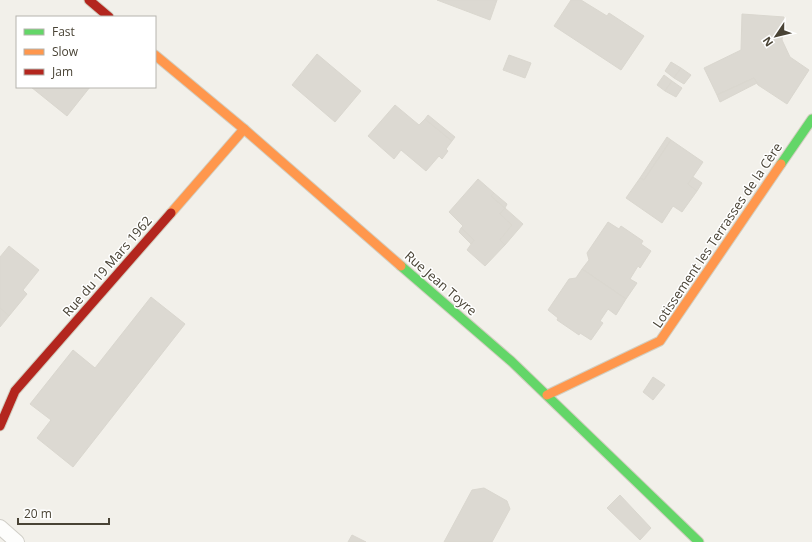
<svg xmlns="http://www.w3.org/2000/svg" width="812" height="542" font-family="'Open Sans',sans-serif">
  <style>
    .building { fill: #dcd9d2; stroke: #dad7cf }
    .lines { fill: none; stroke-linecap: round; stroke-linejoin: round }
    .lane-casing { stroke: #d0cec7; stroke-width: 16 }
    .fast-casing { stroke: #d2cec0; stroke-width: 11 }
    .slow-casing { stroke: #d2cec0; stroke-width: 11 }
    .jam-casing { stroke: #d2cec0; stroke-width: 11 }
    .lane { stroke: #fdfdfc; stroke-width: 14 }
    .fast { stroke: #63d668; stroke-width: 9 }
    .slow { stroke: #ff974d; stroke-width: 9 }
    .jam { stroke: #b3261e; stroke-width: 9 }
    .labels { text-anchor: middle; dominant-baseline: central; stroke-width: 3; stroke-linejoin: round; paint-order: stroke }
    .street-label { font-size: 13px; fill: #494335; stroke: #fff }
  </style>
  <rect width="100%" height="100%" fill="#f2f0ea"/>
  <g class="building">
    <polygon points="437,0 497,0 490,20"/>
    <polygon points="571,0 581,0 607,16 609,13 644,36 621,70 554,26"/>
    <polygon points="742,14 784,17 782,40 790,57 809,70 787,104 758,85 754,78 717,95 704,68 741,50"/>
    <polygon points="317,54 361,91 335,122 292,85"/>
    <polygon points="509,55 531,63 525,78 503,70"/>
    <polygon points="671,62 681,68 674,78 665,71"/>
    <polygon points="681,68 691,75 684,84 674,78"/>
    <polygon points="664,75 672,81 665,91 657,85"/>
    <polygon points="754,78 757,83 720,102 717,95"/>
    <polygon points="672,81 682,88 676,97 665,91"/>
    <polygon points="31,87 90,87 67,116"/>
    <polygon points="395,105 419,125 425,119 452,141 446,149 448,151 442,159 439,156 426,171 401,150 394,159 368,136"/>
    <polygon points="428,115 455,137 452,141 425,119"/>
    <polygon points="667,137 671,140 644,180 640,178"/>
    <polygon points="671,140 703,162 688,184 697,191 682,212 673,206 662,223 626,198 640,178 644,180"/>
    <polygon points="693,177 702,183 697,191 688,184"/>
    <polygon points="478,179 494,193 491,196 505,208 500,214 512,225 500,240 505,245 485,266 467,250 474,240 461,228 463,226 449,212"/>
    <polygon points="494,193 507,204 505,208 491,196"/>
    <polygon points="505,208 523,224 505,245 500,240 512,225 500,214"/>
    <polygon points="608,222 619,229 621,226 643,241 641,244 651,251 640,268 638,266 630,279 637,283 626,299 582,269 589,260 587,253"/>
    <polygon points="461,228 474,240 471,244 459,232"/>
    <polygon points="9,246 39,270 23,290 27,294 9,316 0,308 0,257"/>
    <polygon points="582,269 626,299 616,315 608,309 600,321 603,323 591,340 580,333 579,335 557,320 558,318 548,310 569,279 576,278"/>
    <polygon points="151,297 185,324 73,467 37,438 51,420 30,404 73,350 95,368"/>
    <polygon points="0,308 9,316 0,327"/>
    <polygon points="653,377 665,385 653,400 643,392"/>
    <polygon points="484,488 507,501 510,509 492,542 444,542 472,490"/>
    <polygon points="620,495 651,528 640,540 607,508"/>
    <polygon points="352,535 366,542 348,542"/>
  </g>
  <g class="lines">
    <defs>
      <polyline id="lane" points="0,527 17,542"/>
      <g id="fast">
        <polyline points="781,164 812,119"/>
        <polyline points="401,266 511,361 699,542"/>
      </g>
      <g id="slow">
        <polyline points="155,55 244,129 401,266"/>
        <polyline points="171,213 244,129"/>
        <polyline points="547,395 660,341 781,164"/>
      </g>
      <g id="jam">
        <polyline points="89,0 109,17"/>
        <polyline points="0,426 15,391 171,213"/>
      </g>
    </defs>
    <use href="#lane" class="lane-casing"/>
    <use href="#fast" class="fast-casing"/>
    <use href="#slow" class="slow-casing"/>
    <use href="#jam" class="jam-casing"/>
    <use href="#lane" class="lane"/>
    <use href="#fast" class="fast"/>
    <use href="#slow" class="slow"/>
    <use href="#jam" class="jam"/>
  </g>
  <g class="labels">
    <g class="street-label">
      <text transform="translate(717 235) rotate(-56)">Lotissement les Terrasses de la Cère</text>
      <text transform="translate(107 266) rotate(-49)">Rue du 19 Mars 1962</text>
      <text transform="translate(441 283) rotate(41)">Rue Jean Toyre</text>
    </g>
  </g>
  <rect x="16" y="16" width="140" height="72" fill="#ffffff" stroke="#b6b4ae"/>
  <rect x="24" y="29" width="20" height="6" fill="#63d668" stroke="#b6b4ae"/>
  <text x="52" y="36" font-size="12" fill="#494335">Fast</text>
  <rect x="24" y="49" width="20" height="6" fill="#ff974d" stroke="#b6b4ae"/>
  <text x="52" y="56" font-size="12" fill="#494335">Slow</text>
  <rect x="24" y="69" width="20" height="6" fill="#b3261e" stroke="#b6b4ae"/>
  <text x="52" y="76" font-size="12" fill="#494335">Jam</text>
  <g transform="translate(776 36) rotate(235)" stroke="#ffffff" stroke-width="3" paint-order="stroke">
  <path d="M0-3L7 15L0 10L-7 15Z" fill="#494335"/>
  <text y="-6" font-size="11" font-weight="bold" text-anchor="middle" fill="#494335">N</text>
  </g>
  <path d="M18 518v6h91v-6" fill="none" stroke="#494335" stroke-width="2"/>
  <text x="24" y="518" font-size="12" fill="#494335" stroke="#ffffff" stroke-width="3" paint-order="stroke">20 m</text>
</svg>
